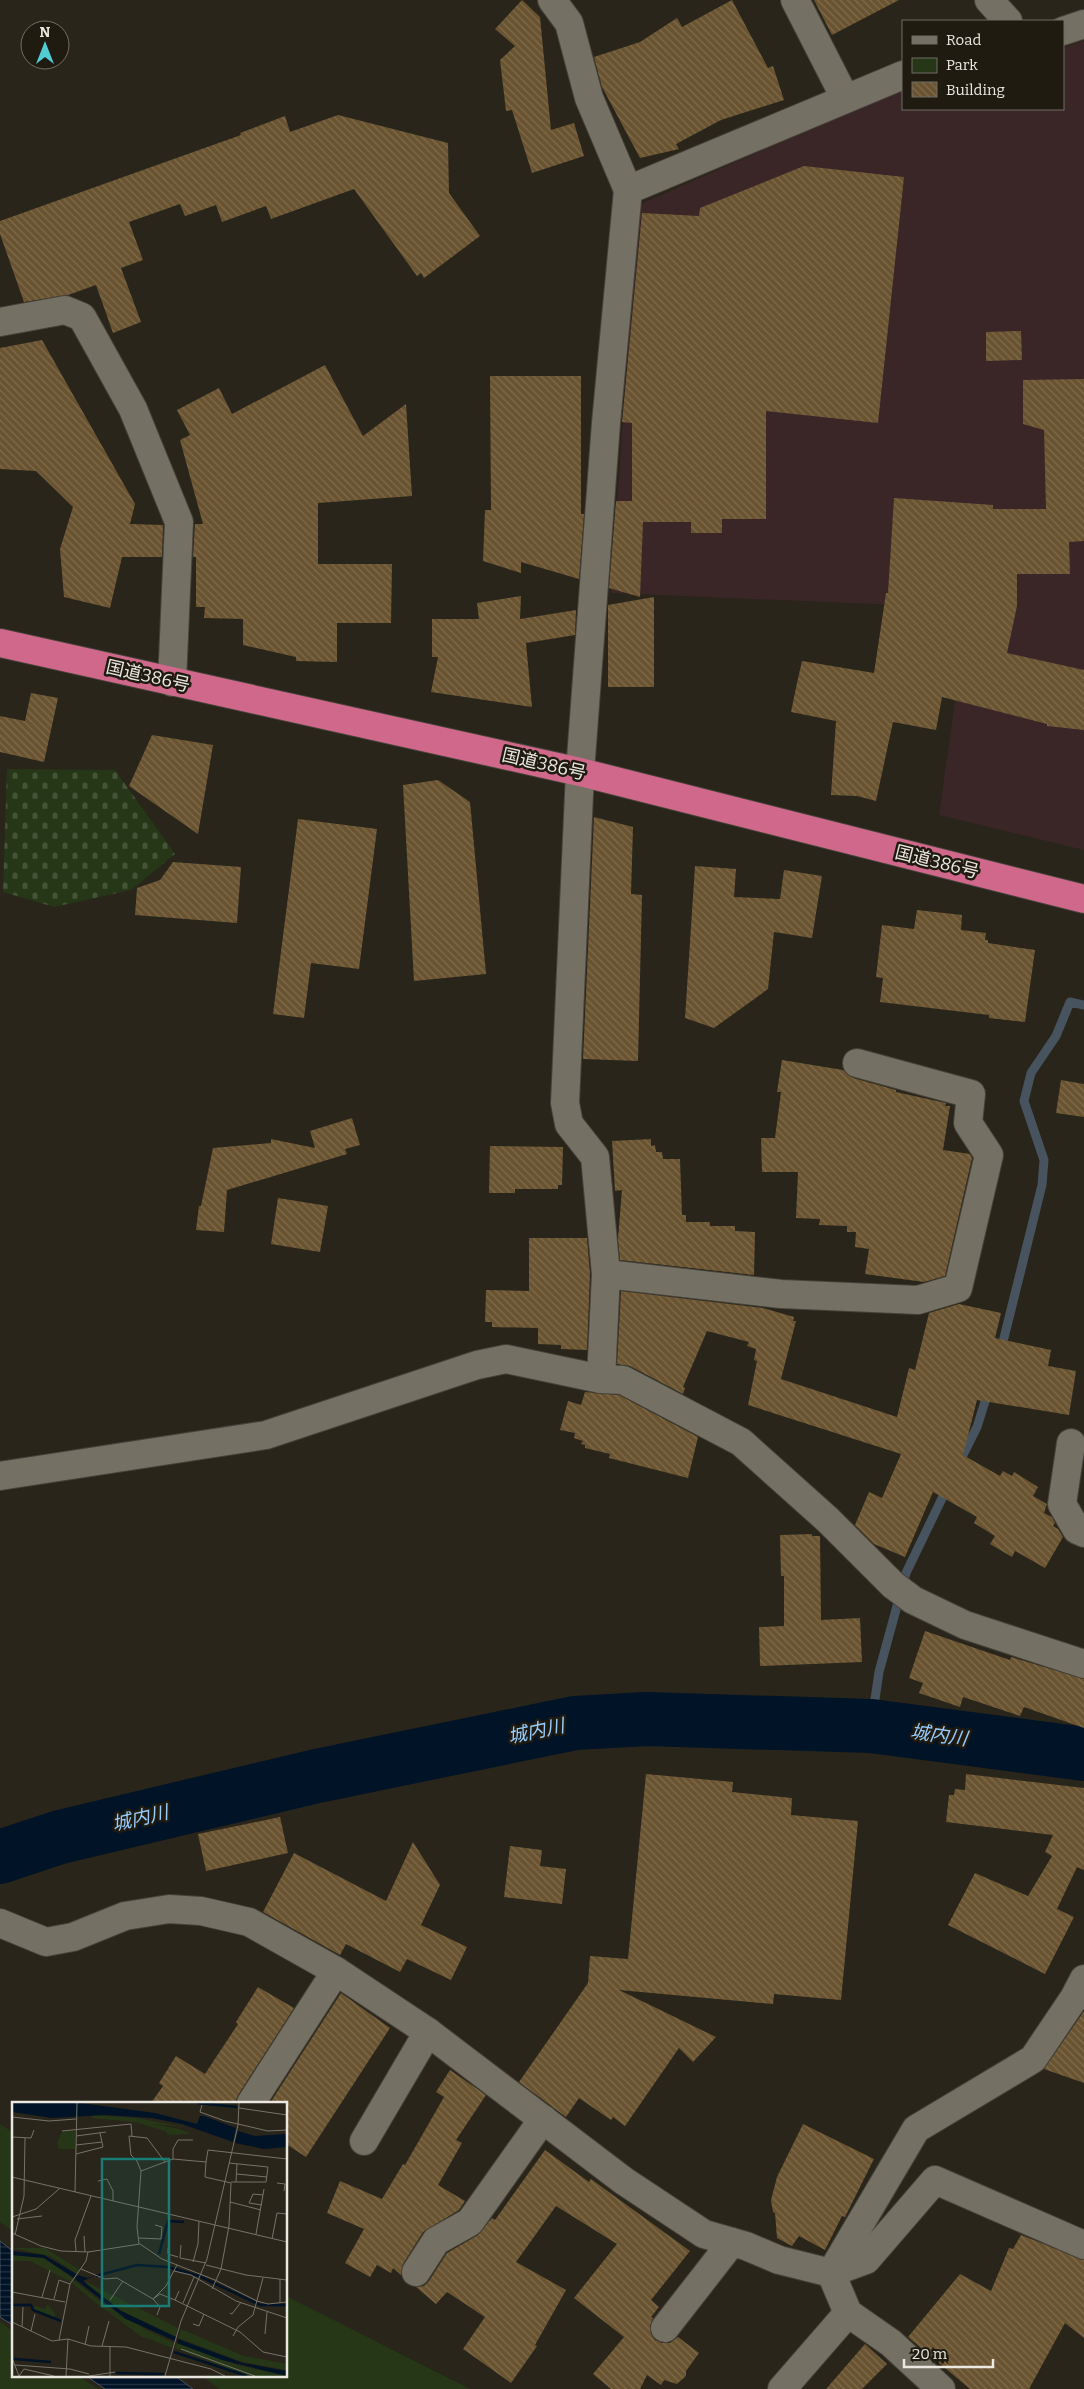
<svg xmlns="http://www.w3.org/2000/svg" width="1084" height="2389" font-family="Bitter,'Noto Sans JP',serif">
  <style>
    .industrial { fill: #3a2627 }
    .green { fill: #253716 }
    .cemetery { fill: url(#cemetery-stones) }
    .water { fill: url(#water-rules); stroke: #47535e }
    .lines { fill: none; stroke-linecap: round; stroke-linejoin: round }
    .stream { stroke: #47535e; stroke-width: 9 }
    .river { stroke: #011326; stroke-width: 54 }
    .building { fill: url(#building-back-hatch) }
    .minor-casing { stroke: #46423a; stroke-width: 30 }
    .highway-casing { stroke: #46423a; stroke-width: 30 }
    .minor { stroke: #757064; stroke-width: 28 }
    .highway { stroke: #d0688b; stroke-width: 28 }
    .labels { text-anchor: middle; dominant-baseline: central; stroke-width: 5; stroke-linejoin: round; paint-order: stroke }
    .street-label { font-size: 18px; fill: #ebe8e1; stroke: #1f1b11 }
    .water-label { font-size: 19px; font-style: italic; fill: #97ccfd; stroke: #1f1b11 }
    .inset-river { fill: none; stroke: #011326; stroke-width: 2.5 }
    .inset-road { fill: none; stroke: #77736a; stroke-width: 1 }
    .view { fill: #1a7c74; fill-opacity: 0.15; stroke: #1a7c74; stroke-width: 2.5 }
    .inset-edge { fill: none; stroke: #ebe8e1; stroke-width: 2.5 }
  </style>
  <defs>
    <pattern id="cemetery-stones" width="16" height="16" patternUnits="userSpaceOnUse" patternTransform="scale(1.25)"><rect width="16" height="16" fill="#253716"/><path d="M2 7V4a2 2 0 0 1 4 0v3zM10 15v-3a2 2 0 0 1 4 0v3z" fill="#455438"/></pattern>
    <pattern id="water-rules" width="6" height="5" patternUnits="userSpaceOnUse" patternTransform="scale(1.25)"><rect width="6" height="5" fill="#011326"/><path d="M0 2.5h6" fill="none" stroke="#263545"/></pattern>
    <pattern id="building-back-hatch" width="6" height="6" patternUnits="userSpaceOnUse" patternTransform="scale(1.25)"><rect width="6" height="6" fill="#695330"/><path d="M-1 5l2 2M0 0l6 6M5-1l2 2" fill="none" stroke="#7f6c4e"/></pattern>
  </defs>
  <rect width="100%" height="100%" fill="#29251a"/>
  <polygon class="industrial" points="1084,41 1084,850 939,815 968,608 611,593 638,205 891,94 903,91 903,109 1063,109 1063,48"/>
  <g class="green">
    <polygon points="0,2124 14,2133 14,2232 0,2222"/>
    <polygon points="286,2296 470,2389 219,2389 201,2375 286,2375"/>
    <polygon points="0,2322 14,2332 14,2375 77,2375 98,2389 0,2389"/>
  </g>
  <polygon class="cemetery" points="7,769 115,770 175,854 131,890 54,907 3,892"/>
  <g class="water">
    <polygon points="0,2241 14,2252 14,2326 0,2317"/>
    <polygon points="85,2375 174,2375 193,2389 105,2389"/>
  </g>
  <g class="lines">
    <g class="stream">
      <polyline points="1001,1350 1042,1185 1044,1160 1024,1101 1031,1073 1056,1036 1070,1002 1084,1005"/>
      <polyline points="958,1465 977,1427 988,1392"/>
      <polyline points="871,1726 879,1672 906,1573 947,1488"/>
    </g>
    <polyline class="river" points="0,1857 60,1837 317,1776 575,1723 647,1719 871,1726 1084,1754"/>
  </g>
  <g class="building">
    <polygon points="522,0 540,17 551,130 574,123 584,156 532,173 512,110 506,111 500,60 515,46 495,29"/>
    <polygon points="732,0 768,68 773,66 784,100 721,120 676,144 679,149 640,158 602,87 594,57 640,42 677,18 682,27"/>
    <polygon points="814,0 899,0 832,35"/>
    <polygon points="338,115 448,143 449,193 480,236 424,278 421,273 417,276 354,189 271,219 266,206 222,222 216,205 185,216 180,204 129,222 143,260 121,268 141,322 113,333 96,285 68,295 24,302 0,234 0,221 241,135 240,133 285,116 290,132"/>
    <polygon points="804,166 904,177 878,423 766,411 766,519 722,519 722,533 691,533 691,522 643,522 640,597 609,588 616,501 632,501 632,423 622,422 642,213 699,216 700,208"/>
    <polygon points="1021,331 1022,360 986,361 986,332"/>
    <polygon points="42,340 135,504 130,524 163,525 162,557 122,557 110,608 64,597 60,549 73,507 36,471 0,469 0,348"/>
    <polygon points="325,365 363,436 406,404 412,496 318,503 318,564 392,564 391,623 337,623 337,662 296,661 296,657 243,645 243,619 204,618 205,607 196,607 196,557 193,557 195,524 203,524 180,440 190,435 177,410 219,388 232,414"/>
    <polygon points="490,376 581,376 581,514 584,514 579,579 521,562 521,573 483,561 485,510 491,510"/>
    <polygon points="1084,379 1084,541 1069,542 1070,574 1017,574 1017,606 1007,653 1084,670 1084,730 1047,726 1047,724 942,697 936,730 893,722 876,801 857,796 831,795 836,721 791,712 797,683 802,661 874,673 886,593 888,593 894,498 993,505 993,509 1046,509 1044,430 1023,424 1023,380"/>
    <polygon points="521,596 520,619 576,610 575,635 526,643 532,707 431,692 438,657 432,657 432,619 479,619 477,603"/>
    <polygon points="654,597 654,687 608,687 608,605"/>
    <polygon points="31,693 58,698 44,762 0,752 0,716 25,721"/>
    <polygon points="152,735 213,745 198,834 129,786"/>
    <polygon points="438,780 470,802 486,974 414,981 403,785"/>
    <polygon points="594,817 633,827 631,894 642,895 638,1061 583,1059"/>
    <polygon points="298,819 377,829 359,969 311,963 304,1018 273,1014"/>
    <polygon points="173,862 241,867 237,923 135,915 137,888 160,880"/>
    <polygon points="695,866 736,869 734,897 780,899 784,870 822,876 812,938 774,932 768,989 714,1028 685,1018"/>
    <polygon points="917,910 962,915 961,930 986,933 985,940 988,940 988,943 1035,950 1025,1022 989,1018 989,1015 880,1002 883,978 876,977 882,925 914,929"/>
    <polygon points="782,1060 843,1070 853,1078 896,1090 896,1092 946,1103 945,1106 950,1106 943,1150 970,1154 972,1158 945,1276 924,1282 865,1274 869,1249 855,1247 856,1232 847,1232 847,1226 819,1225 820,1219 796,1218 798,1172 762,1172 761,1138 775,1138 781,1092 777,1092"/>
    <polygon points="1061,1080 1084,1084 1084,1117 1056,1113"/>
    <polygon points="352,1118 360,1145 345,1149 347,1154 227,1190 224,1232 196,1230 199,1206 201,1206 213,1148 271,1143 271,1139 315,1148 310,1131"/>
    <polygon points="651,1139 651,1146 655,1145 656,1152 662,1152 663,1159 680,1159 682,1215 686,1215 686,1222 710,1222 710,1226 735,1226 735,1231 755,1232 754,1275 620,1260 618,1239 622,1190 615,1191 612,1141"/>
    <polygon points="490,1146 563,1147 562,1185 558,1185 558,1189 515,1189 515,1193 489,1193"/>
    <polygon points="278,1198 328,1206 320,1252 271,1244"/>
    <polygon points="529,1238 587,1238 590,1274 587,1350 561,1349 561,1345 538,1344 538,1328 492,1327 492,1322 485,1322 486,1290 529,1291"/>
    <polygon points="621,1291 763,1308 794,1317 793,1321 796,1321 781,1379 897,1417 909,1368 915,1370 929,1313 959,1304 1001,1313 995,1338 1051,1350 1048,1366 1076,1371 1069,1415 977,1400 963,1455 1000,1476 1003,1471 1012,1476 1014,1472 1038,1487 1033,1496 1047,1504 1044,1513 1052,1517 1055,1523 1053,1526 1058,1529 1063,1537 1045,1568 1015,1551 1012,1557 990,1544 995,1536 974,1523 977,1517 933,1492 905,1557 874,1544 855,1525 869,1492 882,1498 901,1454 748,1405 757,1361 754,1360 756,1349 747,1346 749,1342 707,1331 683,1387 685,1388 683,1394 630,1366 617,1364"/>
    <polygon points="585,1392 619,1395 698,1437 688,1478 609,1458 610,1454 585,1448 585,1445 581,1444 583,1441 574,1438 575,1433 560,1430 568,1401 581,1405"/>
    <polygon points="812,1534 812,1536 820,1536 821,1620 860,1618 862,1662 760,1666 759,1627 784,1626 784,1576 781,1576 780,1535"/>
    <polygon points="925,1631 1010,1660 1011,1657 1084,1679 1084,1728 1024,1707 1020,1716 963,1697 960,1707 919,1693 923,1683 909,1678"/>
    <polygon points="646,1774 733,1782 732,1792 792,1798 791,1815 858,1821 841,2000 774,1994 773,2004 619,1990 716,2037 693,2062 679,2048 625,2126 613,2117 611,2120 579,2098 566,2117 519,2082 588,1983 590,1956 628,1959"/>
    <polygon points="966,1774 1084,1788 1084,1870 1077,1867 1057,1909 1074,1917 1045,1974 948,1925 975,1873 1028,1896 1052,1856 1045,1852 1053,1835 946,1822 949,1795 954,1795 955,1789 965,1790"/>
    <polygon points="280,1817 288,1853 206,1871 198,1834"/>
    <polygon points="413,1842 440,1885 421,1925 467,1947 451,1980 407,1959 400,1972 346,1944 340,1955 263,1912 294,1853 386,1901"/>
    <polygon points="510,1846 542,1850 540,1866 566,1869 562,1904 504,1897"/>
    <polygon points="258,1987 294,2008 238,2095 235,2103 151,2103 163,2086 159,2083 176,2056 205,2074 238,2024 236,2022"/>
    <polygon points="341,1993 390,2028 306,2157 286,2144 286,2103 270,2103"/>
    <polygon points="1084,2011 1084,2083 1044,2069"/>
    <polygon points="450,2070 486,2095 456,2140 462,2143 438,2185 465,2201 459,2210 423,2232 403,2264 401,2275 393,2268 391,2273 377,2265 370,2277 345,2263 364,2229 327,2213 340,2181 382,2199 403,2164 405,2165 444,2097 436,2092"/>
    <polygon points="803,2124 874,2159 845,2217 842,2216 825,2250 799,2236 792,2246 777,2238 775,2213 773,2212 771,2200 777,2177"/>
    <polygon points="545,2150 589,2182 591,2179 690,2251 651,2300 659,2307 651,2317 653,2318 650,2326 651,2334 655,2340 662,2343 670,2343 678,2337 699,2353 686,2371 686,2376 677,2384 664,2380 661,2385 647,2375 640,2389 611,2389 593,2374 624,2337 574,2298 617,2244 556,2206 516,2262 566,2290 535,2345 537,2346 511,2383 463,2349 485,2317 447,2292 436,2304 416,2287 424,2286 429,2281 447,2253 478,2235 492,2218 495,2220"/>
    <polygon points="1021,2235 1084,2260 1084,2338 1065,2323 1029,2389 970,2389 908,2337 960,2274 991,2291 1009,2248 1013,2249"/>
    <polygon points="865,2344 887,2364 862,2389 826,2389"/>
  </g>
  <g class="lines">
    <defs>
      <g id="minor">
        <polyline points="552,0 569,23 589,98 628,190"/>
        <polyline points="795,0 845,98"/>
        <polyline points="989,0 1008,21"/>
        <polyline points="1063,31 1084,24"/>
        <polyline points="0,322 65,310 82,317 133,409 179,522 172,682"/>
        <polyline points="606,1274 781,1294 918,1300 958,1288 989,1155 968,1123 971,1094 857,1063"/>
        <polyline points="601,1379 606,1274 595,1157 569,1124 565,1103 580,772 606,423 628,190 903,75"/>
        <polyline points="1071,1443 1062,1504 1077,1530 1084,1533"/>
        <polyline points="0,1476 266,1435 477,1365 506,1359 601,1379 623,1380 741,1442 828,1520 893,1585 913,1600 965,1625 1084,1664"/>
        <polyline points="0,1923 46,1942 73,1937 125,1916 169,1909 201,1911 249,1922 336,1971 428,2032 624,2181 704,2234 746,2246 779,2260 831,2273 866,2260 935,2180 1084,2245"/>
        <polyline points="251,2103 336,1971"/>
        <polyline points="364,2141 428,2032"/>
        <polyline points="416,2272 436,2241 470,2222 543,2119"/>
        <polyline points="665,2328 732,2242"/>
        <polyline points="782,2389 848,2313"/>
        <polyline points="941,2389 891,2343 848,2313 831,2273 916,2129 1033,2059 1074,1998 1084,1979"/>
      </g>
      <polyline id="highway" points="0,643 580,772 1084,899"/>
    </defs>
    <use href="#minor" class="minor-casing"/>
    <use href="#highway" class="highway-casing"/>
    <use href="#minor" class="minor"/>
    <use href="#highway" class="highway"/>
  </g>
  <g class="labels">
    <g class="street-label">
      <text transform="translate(148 676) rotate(13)">国道386号</text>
      <text transform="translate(544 764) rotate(13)">国道386号</text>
      <text transform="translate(937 862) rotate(14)">国道386号</text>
    </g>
    <g class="water-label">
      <text transform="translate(536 1731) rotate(-12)">城内川</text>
      <text transform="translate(939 1735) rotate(8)">城内川</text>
      <text transform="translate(140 1818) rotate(-13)">城内川</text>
    </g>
  </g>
  <g transform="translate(12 2102)">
    <rect width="275" height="275" fill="#29251a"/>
    <path d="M80,13L125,16L173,25L80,16ZM120,19L137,21L156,25L153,29ZM51,29H63V47H46L45,40ZM0,146H33L68,168L65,172L38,154ZM0,153L31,156L61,176L59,180L18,159H0ZM62,178L85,197L114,216L90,206L60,181ZM75,180L166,226L164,235L110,209L74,182ZM35,202L43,211V217L21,209L23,204L33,207ZM130,226L162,241L160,246L142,239ZM169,227L232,254L275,262V268L231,260L166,236ZM165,241L225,263L275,274H235L163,246Z" fill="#253716"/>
    <path d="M156,25L167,27L180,32L156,33L153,29ZM91,206L129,224L141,238L130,235Z" fill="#253716"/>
    <path d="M0,1H69L143,11L185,22L188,14H192L224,26L221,40L170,22L140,16L93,13L40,16L0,10ZM226,29L243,34L275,32V45L252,47L223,41ZM0,149L32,153L64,172L62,176L32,156L0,153ZM66,173L76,176L85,173L71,179L109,209L164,235L163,239L114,217L63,177ZM166,237L231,261L275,269V274L210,258L165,241Z" fill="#011326"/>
    <path class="inset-river" d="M185,1L225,5M147,152L156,119L172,120M84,174L125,163L156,165L187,174L248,203H275M0,203H19L21,208L49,219M162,250L235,274M2,257L39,260M104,271L152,272"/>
    <path class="inset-road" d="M190,3L188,10L213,19L256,29L275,28M227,6L275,13M0,15L37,19L64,17M50,29L119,22L120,34M64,34L94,30M0,35L19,36L22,28M64,43L90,40M64,52L91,45L88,31M161,57V47L166,38H181M194,60L196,48L275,57M217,61L256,65L254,80H219M129,69L125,59L119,53L117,34L135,36L153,60M225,72L255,75M0,75L275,140M86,79L95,77L101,89V99M224,80L225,62M265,81L273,82L272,89M63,90L65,1M218,100L249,108M250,103L237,101L241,92L251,93M0,115L24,107L47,87M5,117L30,114M0,131L29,144L49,149L76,150L128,142L150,157L203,178L245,199L256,202L275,200M244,132L252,87M3,133L12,94L13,36M72,134L73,150M127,136L149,137L150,125L143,123M260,137L265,111L275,112M127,142L125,125L129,69L161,57L194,60L193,75L219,81L217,124L209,167L200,187M169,143L168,156L194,161M156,146V152L166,155M64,149L63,138L79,94M181,160L186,142L187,119M194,163L234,173L275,178M69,167L93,177L105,176L141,197L148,192L163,198L167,189M162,169L179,173L224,199L275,216M0,190L53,200M30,195L38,168M42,197L47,178L58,182M98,198L111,179M163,198L228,230L251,250L275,255M171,201L182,175M268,201V177M218,211L220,212L229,200M145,213L148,205L141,197L154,184L165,163M0,220L40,239L56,237L79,244L114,245L199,267L213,274M181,222L187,224L192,212M10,225L11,205M19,229L23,212M253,232L255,210M221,234L226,225L241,213L251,176M47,238L58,182L74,159L76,150M73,243L77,224M90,244L97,219M169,247L243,274M0,256L7,274M3,263L58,267L77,272M7,274L12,267L42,274M54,274L56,237M77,274L103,270M98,274V244M153,274L169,219L195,157L226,23L227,1"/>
    <path class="view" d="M90,57H157V204H90Z"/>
    <rect width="275" height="275" class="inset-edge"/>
  </g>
  <rect x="902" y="20" width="162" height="90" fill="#1f1b11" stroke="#716d64"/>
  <rect x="912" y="36" width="25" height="8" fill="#757064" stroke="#716d64"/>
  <text x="946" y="45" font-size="15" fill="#ebe8e1">Road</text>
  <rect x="912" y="58" width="25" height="15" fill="#253716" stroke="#716d64"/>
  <text x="946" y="70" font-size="15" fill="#ebe8e1">Park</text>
  <rect x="912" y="82" width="25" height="15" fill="url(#building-back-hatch)" stroke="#716d64"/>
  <text x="946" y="95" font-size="15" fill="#ebe8e1">Building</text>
  <g transform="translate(45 45)"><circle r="24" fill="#1f1b11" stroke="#716d64"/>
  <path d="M0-4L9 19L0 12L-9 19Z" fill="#51ccd5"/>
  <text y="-8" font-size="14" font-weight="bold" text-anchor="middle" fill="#ebe8e1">N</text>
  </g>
  <path d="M904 2359v8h89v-8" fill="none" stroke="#ebe8e1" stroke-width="2.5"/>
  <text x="912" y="2359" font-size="15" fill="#ebe8e1" stroke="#1f1b11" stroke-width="4" paint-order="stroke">20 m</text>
</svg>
